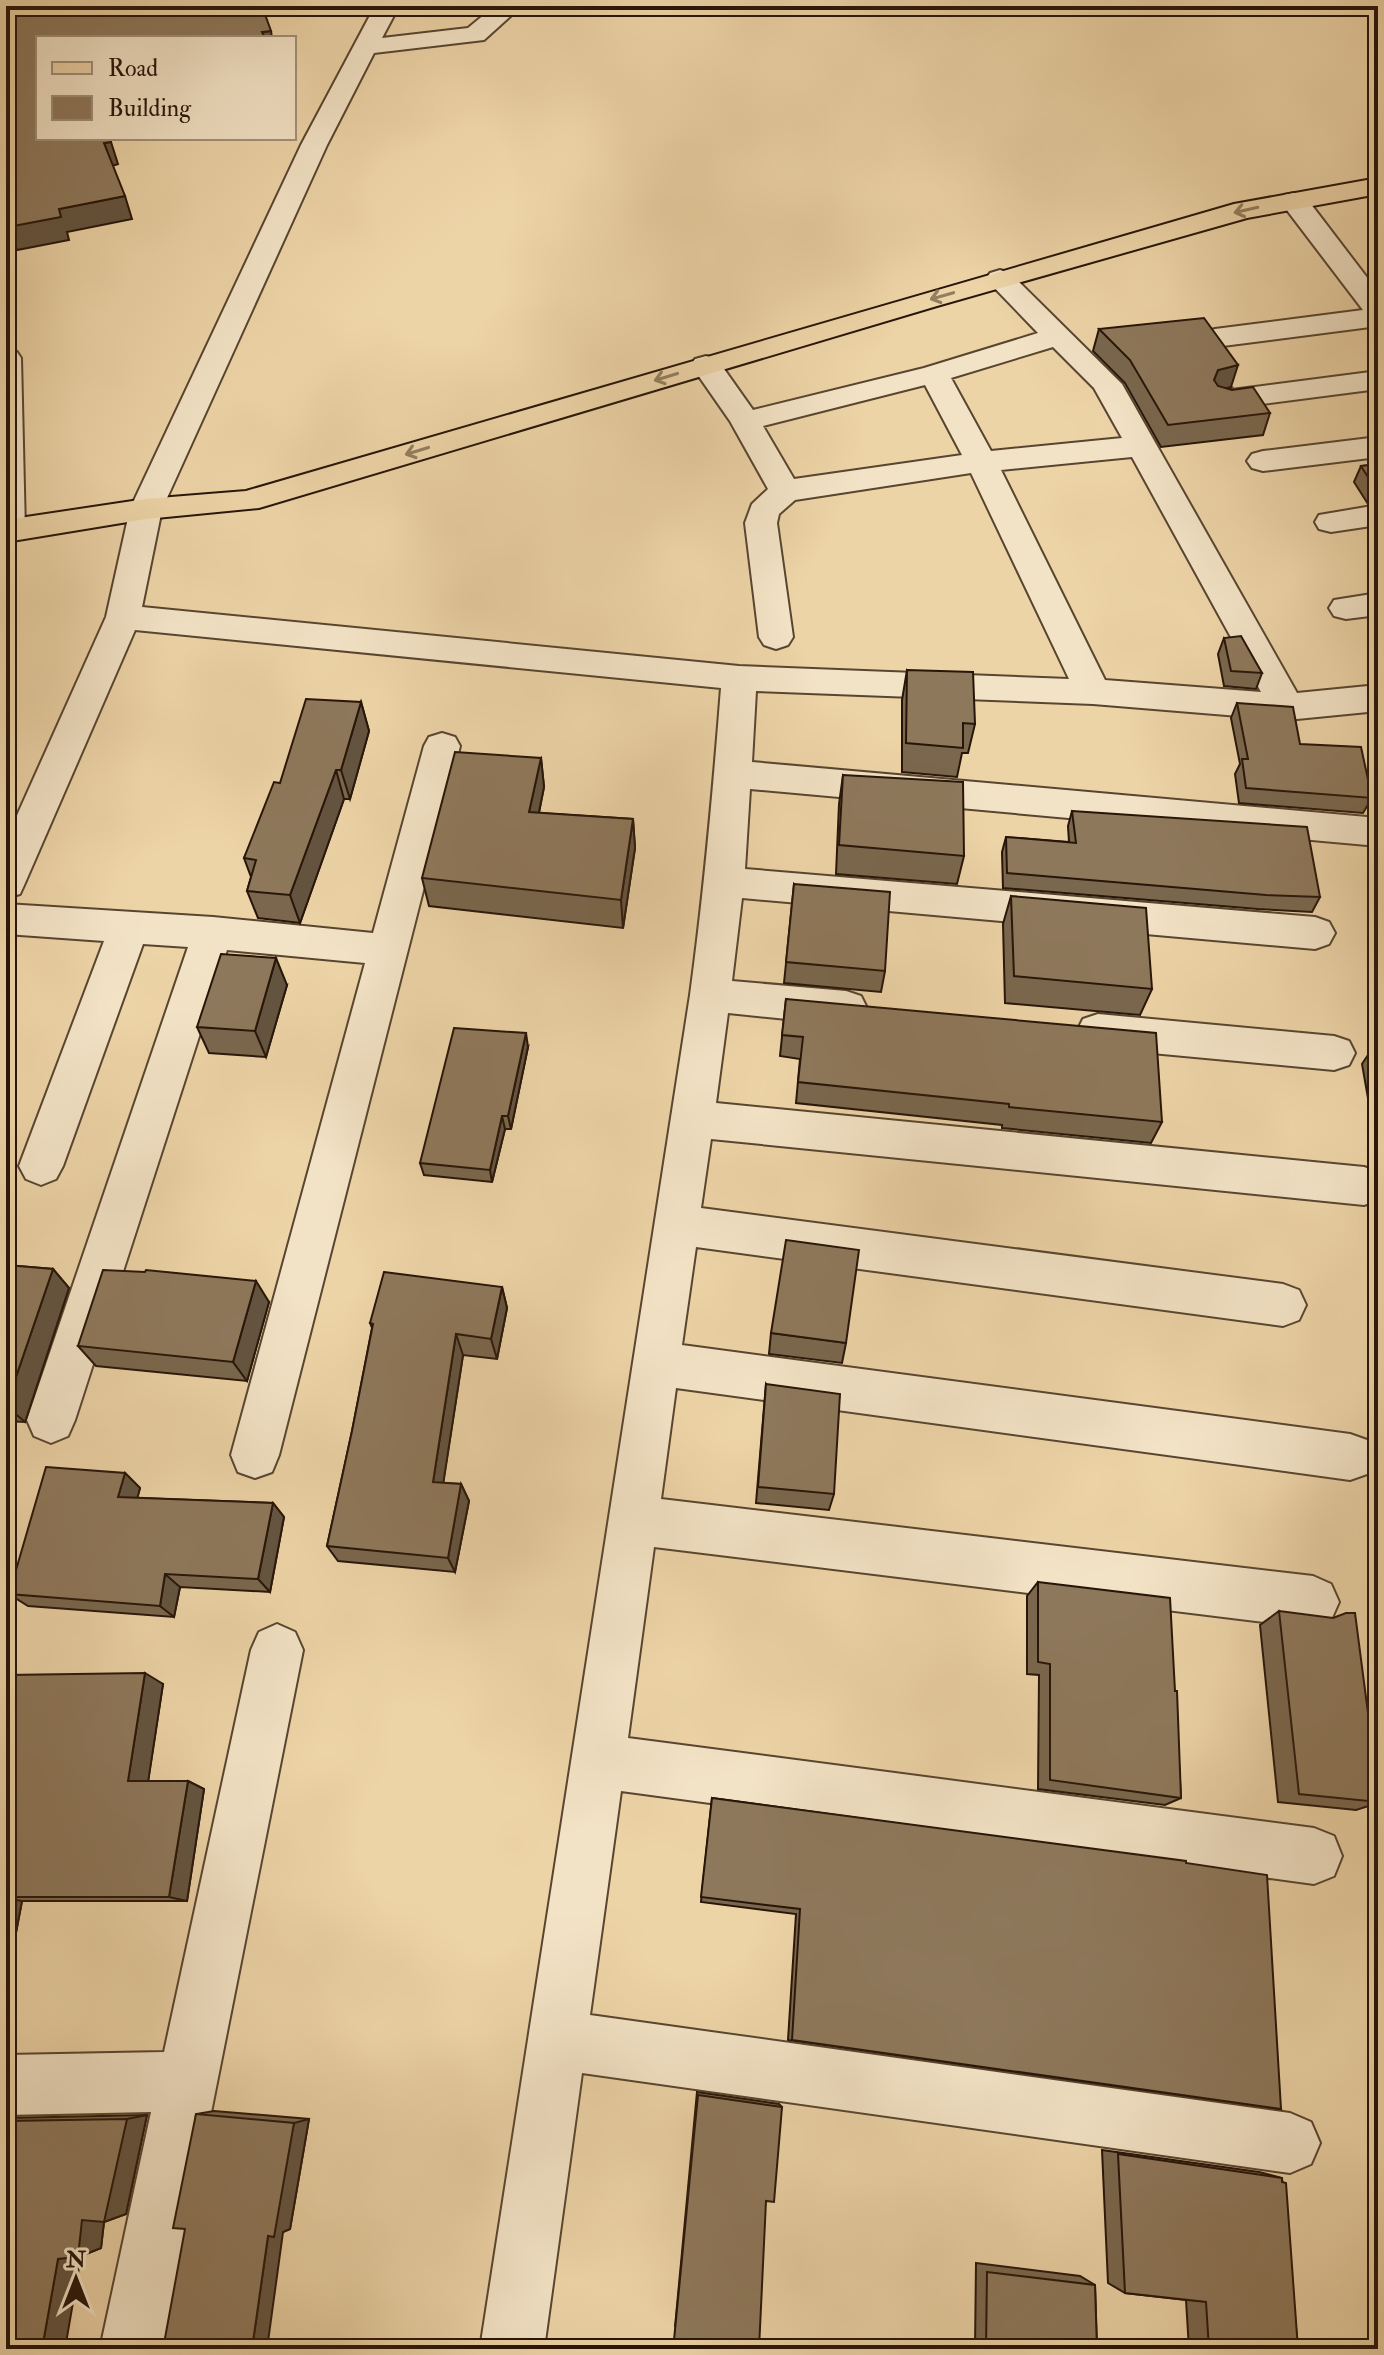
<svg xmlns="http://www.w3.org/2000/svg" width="1384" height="2355" font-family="'IM FELL Double Pica',serif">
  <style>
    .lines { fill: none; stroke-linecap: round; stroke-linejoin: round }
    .minor-casing { stroke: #584530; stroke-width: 4 }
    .major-casing { stroke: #271509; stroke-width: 4 }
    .minor { fill: #f3e3c6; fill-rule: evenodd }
    .major { fill: #edd4a7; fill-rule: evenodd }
    .wall { fill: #7a674e; stroke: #271509; stroke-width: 2 }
    .shaded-wall { fill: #635440; stroke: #271509; stroke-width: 2 }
    .building { fill: #8e785b; stroke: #271509; stroke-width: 2 }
    .oneway { stroke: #947e60 }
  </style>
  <rect width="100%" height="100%" fill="#edd4a7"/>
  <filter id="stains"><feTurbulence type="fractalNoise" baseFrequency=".0025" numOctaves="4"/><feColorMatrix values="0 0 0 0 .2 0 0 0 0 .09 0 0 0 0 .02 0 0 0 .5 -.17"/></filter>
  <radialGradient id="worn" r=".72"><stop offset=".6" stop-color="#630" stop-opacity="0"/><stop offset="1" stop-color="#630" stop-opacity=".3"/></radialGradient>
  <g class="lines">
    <defs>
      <g id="minor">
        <path d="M375,6H399L382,38L468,28L491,9L490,6H514L516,11L484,40L374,53L327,145L162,509L142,607L739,666L1069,679L971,473L795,500L779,514L777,523L793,637L788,645L776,649L764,645L759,637L745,523L752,504L768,489L730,421L691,365L695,359L706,356L717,359L753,410L924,368L1038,333L986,279L990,273L1000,270L1010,273L1122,384L1297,693L1378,685V711L1287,720L1093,704L756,691L752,762L1378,818V846L750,789L745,869L1315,917L1329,922L1335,933L1329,944L1315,949L742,898L732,981L846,991L861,996L867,1008L861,1020L846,1025L728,1013L716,1103L1364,1167L1378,1172V1200L1364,1205L711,1139L701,1208L1283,1284L1299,1290L1306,1305L1299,1320L1283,1326L696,1247L682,1345L1350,1434L1367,1440L1374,1457L1367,1474L1350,1480L676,1388L661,1499L1313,1576L1331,1584L1339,1602L1331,1620L1313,1628L654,1547L628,1738L1314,1828L1334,1836L1342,1856L1334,1876L1314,1884L621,1791L590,2015L1290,2113L1311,2122L1320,2143L1311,2164L1290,2173L582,2073L544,2349H480L690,995C704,892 713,791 721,688L135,630L25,883L20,894L6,898V840L106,617L130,509L301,145ZM1053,347L1094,388L1122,438L991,451L951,378ZM925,385L962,455L794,479L763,426ZM1132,457L1261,692L1105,680L1001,470Z"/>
        <polygon points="1294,193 1304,195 1378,292 1378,326 1215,347 1205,344 1200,338 1205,332 1215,329 1363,310 1280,201 1284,195"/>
        <polygon points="6,349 17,352 21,358 25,531 21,538 6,541"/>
        <polygon points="1378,371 1378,389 1224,409 1213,406 1209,400 1213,394 1224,391"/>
        <polygon points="1378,437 1378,457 1263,471 1252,468 1247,461 1252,454 1263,451"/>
        <polygon points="1378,505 1378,525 1331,532 1319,529 1315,522 1319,515"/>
        <polygon points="1378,593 1378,615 1346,619 1334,616 1329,608 1334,600"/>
        <polygon points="442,733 455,737 460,746 279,1455 272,1472 255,1478 238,1472 231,1455 365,963 227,950 75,1420 68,1436 51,1443 34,1436 27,1420 188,947 143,944 63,1166 56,1179 41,1185 26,1179 19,1166 104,941 6,934 6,904 213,917 373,933 424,746 429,737"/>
        <polygon points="1098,1014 1334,1036 1349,1041 1355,1053 1349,1065 1334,1070 1098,1048 1083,1043 1077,1031 1083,1019"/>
        <polygon points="277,1624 295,1632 303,1650 164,2349 100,2349 151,2112 6,2115 6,2055 164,2052 251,1650 259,1632"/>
      </g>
      <polygon id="major" points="1378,178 1378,194 1247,218 937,306 259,508 146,519 6,542 6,520 146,499 246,491 1234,204"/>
    </defs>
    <use href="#minor" class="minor-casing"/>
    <use href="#major" class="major-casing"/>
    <use href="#minor" class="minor"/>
    <use href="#major" class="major"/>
  </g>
  <g class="wall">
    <polygon points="1099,329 1231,387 1226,388 1232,390 1270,413 1263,435 1161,447 1125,383 1093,351"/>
    <polygon points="1378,464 1378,503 1368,504 1354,482 1361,466"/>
    <polygon points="1224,638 1262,673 1256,689 1224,686 1218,654"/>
    <polygon points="907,670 975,724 968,753 962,753 957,777 902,772 902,700"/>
    <polygon points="361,702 369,731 350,799 344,799 300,923 258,918 247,891 251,877 244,858 280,783"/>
    <polygon points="1237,703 1300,744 1372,798 1363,813 1239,803 1235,774 1240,764 1231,718"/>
    <polygon points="541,758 544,787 539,813 633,819 635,848 623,928 429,906 422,878"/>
    <polygon points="843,775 964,856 957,884 836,874 839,804"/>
    <polygon points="1072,811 1320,897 1312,912 1258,909 1003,888 1002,852 1006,837 1069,842 1068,826"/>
    <polygon points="794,884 885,971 881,992 784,983"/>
    <polygon points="1011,896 1152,989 1140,1015 1005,1003 1003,924"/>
    <polygon points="287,985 266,1057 209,1053 197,1027"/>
    <polygon points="786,999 1162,1122 1151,1143 1002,1128 1002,1125 796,1103 800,1059 780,1056"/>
    <polygon points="1378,1040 1378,1138 1375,1138 1362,1064"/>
    <polygon points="528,1047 511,1129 505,1129 492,1182 424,1175 420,1163"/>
    <polygon points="6,1265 53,1269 69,1288 25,1422 6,1421"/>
    <polygon points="502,1287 507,1308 497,1359 463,1355 443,1483 461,1484 469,1501 455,1572 338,1561 327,1546 352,1431 372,1328 370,1323"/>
    <polygon points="269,1302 247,1381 96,1366 78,1346"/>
    <polygon points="771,1333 846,1343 842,1363 769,1354"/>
    <polygon points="766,1384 834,1494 829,1510 756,1503"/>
    <polygon points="125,1473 140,1488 137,1498 273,1503 284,1517 270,1592 180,1587 174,1617 28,1606 9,1594"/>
    <polygon points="1038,1582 1175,1691 1181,1798 1165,1805 1038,1789 1039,1675 1027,1674 1027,1596"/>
    <polygon points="1279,1611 1378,1802 1378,1803 1356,1810 1278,1802 1260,1625"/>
    <polygon points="6,1675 163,1684 148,1781 188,1781 204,1789 187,1901 22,1901 6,1985"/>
    <polygon points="712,1798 1186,1863 1281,2109 788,2040 796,1914 701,1902"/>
    <polygon points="697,2092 779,2104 782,2107 675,2327"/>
    <polygon points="214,2111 309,2119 290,2229 283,2232 185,2229 196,2114"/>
    <polygon points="147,2115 126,2214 104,2222 101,2248 81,2256 6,2349 6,2118"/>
    <polygon points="1102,2150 1259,2172 1282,2178 1298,2349 1189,2349 1186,2300 1125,2293 1108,2283"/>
    <polygon points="976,2263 1080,2276 1095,2285 1097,2349 975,2349"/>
  </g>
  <g class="shaded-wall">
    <polygon points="271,31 272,38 264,38 262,32"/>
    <polygon points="111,142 118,164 112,166 104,143"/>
    <polygon points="125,196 132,219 67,232 69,240 17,250 8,227 59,209"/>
    <polygon points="1238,365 1231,387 1210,392 1214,380 1218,370"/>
    <polygon points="361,702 369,731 350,799 341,770"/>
    <polygon points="541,758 544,787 533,841 529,812"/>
    <polygon points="336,770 344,799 300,923 290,895"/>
    <polygon points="633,819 635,848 623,928 621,900"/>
    <polygon points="276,958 287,985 266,1057 255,1031"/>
    <polygon points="526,1033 528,1047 511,1129 508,1116"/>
    <polygon points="502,1116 505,1129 492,1182 490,1170"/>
    <polygon points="6,1221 11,1227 6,1239"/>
    <polygon points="53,1269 69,1288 25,1422 6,1406"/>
    <polygon points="256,1281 269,1302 247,1381 233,1362"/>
    <polygon points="502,1287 507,1308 497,1359 491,1339"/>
    <polygon points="456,1334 463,1355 441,1498 433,1482"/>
    <polygon points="125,1473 140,1488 134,1511 118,1497"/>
    <polygon points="461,1484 469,1501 455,1572 448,1558"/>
    <polygon points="273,1503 284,1517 270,1592 258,1579"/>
    <polygon points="165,1574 180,1587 174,1617 160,1606"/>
    <polygon points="145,1673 163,1684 147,1789 128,1781"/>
    <polygon points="188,1781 204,1789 187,1901 169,1897"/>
    <polygon points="6,1898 22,1901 6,1985"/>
    <polygon points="147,2115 126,2214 104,2222 101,2248 81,2256 65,2349 42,2349 58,2259 82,2220 127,2119"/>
    <polygon points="309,2119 290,2229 283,2232 267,2349 252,2349 268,2236 294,2123"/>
  </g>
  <g class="building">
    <polygon points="6,6 262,6 271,31 262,32 265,38 38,38 38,138 110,138 111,142 104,143 125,196 59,209 61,217 8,227 6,219"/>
    <polygon points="1204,318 1238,365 1218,370 1214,380 1218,386 1232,390 1253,387 1270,413 1168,425 1130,360 1099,329"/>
    <polygon points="1378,464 1378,487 1375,488 1361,466"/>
    <polygon points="1241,636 1262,673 1231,671 1224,638"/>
    <polygon points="907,670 973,672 975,724 963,723 963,748 906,743"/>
    <polygon points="306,699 361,702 341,770 336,770 290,895 247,891 256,860 244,858 274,782 280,783"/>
    <polygon points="1237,703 1293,707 1300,744 1361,747 1372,798 1246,788 1242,759 1248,759"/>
    <polygon points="455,752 541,758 529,812 633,819 621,900 422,878"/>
    <polygon points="843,775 963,782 964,856 839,845"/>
    <polygon points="1072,811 1307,827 1320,897 1266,895 1007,873 1006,837 1076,843"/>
    <polygon points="794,884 890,892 885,971 786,962"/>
    <polygon points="1011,896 1146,908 1152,989 1014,976"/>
    <polygon points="221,954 276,958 255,1031 197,1027"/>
    <polygon points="786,999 1156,1033 1162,1122 1009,1107 1009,1104 798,1082 803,1037 782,1035"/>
    <polygon points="454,1028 526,1033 508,1116 502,1116 490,1170 420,1163"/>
    <polygon points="786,1240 859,1250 846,1343 771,1333"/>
    <polygon points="6,1265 53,1269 6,1406"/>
    <polygon points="103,1270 145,1272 146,1270 256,1281 233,1362 78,1346"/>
    <polygon points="384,1272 502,1287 491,1339 456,1334 433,1482 461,1484 448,1558 327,1546 352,1431 373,1324 370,1323"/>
    <polygon points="766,1384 840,1394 834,1494 758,1487"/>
    <polygon points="46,1467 125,1473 118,1497 273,1503 258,1579 165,1574 160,1606 9,1594"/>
    <polygon points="1038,1582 1170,1598 1175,1691 1177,1691 1181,1798 1050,1780 1050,1664 1038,1662"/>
    <polygon points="1279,1611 1333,1618 1346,1613 1355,1613 1378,1790 1378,1802 1299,1794"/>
    <polygon points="145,1673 128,1781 188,1781 169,1897 6,1897 6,1675"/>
    <polygon points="712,1798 1186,1861 1186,1863 1267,1875 1281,2109 792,2040 800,1909 701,1897"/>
    <polygon points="698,2095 782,2107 774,2202 766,2201 759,2349 674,2340"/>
    <polygon points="196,2114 294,2123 274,2237 268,2236 252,2349 163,2349 185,2229 173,2228"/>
    <polygon points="127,2119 104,2222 82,2220 78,2257 58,2259 42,2349 6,2349 6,2121"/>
    <polygon points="1118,2154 1282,2178 1282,2182 1286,2183 1298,2349 1209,2349 1206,2302 1125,2293"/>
    <polygon points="987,2272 1095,2285 1097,2349 986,2349"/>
  </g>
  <defs><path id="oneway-shaft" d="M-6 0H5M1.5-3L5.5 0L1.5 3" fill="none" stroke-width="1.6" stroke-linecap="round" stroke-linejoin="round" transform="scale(2)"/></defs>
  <g class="oneway">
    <use href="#oneway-shaft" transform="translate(1246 210) rotate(167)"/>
    <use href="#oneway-shaft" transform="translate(942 296) rotate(164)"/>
    <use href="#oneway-shaft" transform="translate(666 377) rotate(163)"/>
    <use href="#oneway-shaft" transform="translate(417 451) rotate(163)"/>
  </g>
  <rect width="1384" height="2355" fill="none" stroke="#edd4a7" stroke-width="32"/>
  <rect x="8" y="8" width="1368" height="2339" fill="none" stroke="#271509" stroke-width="4"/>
  <rect x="16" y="16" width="1352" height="2323" fill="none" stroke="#271509" stroke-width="2"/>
  <rect x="36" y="36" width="260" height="104" fill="#f3e3c6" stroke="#a1917a" stroke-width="2"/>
  <rect x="52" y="62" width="40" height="12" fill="#edd4a7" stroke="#a1917a" stroke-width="2"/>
  <text x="108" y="76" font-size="24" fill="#271509">Road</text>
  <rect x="52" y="96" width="40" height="24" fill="#8e785b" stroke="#a1917a" stroke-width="2"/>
  <text x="108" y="116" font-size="24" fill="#271509">Building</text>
  <g transform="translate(76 2279)" stroke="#f3e3c6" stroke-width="6" paint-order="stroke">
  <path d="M0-6L14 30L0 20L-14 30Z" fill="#271509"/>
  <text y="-12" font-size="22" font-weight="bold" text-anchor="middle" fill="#271509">N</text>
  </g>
  <rect width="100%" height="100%" filter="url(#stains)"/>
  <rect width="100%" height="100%" fill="url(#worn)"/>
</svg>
